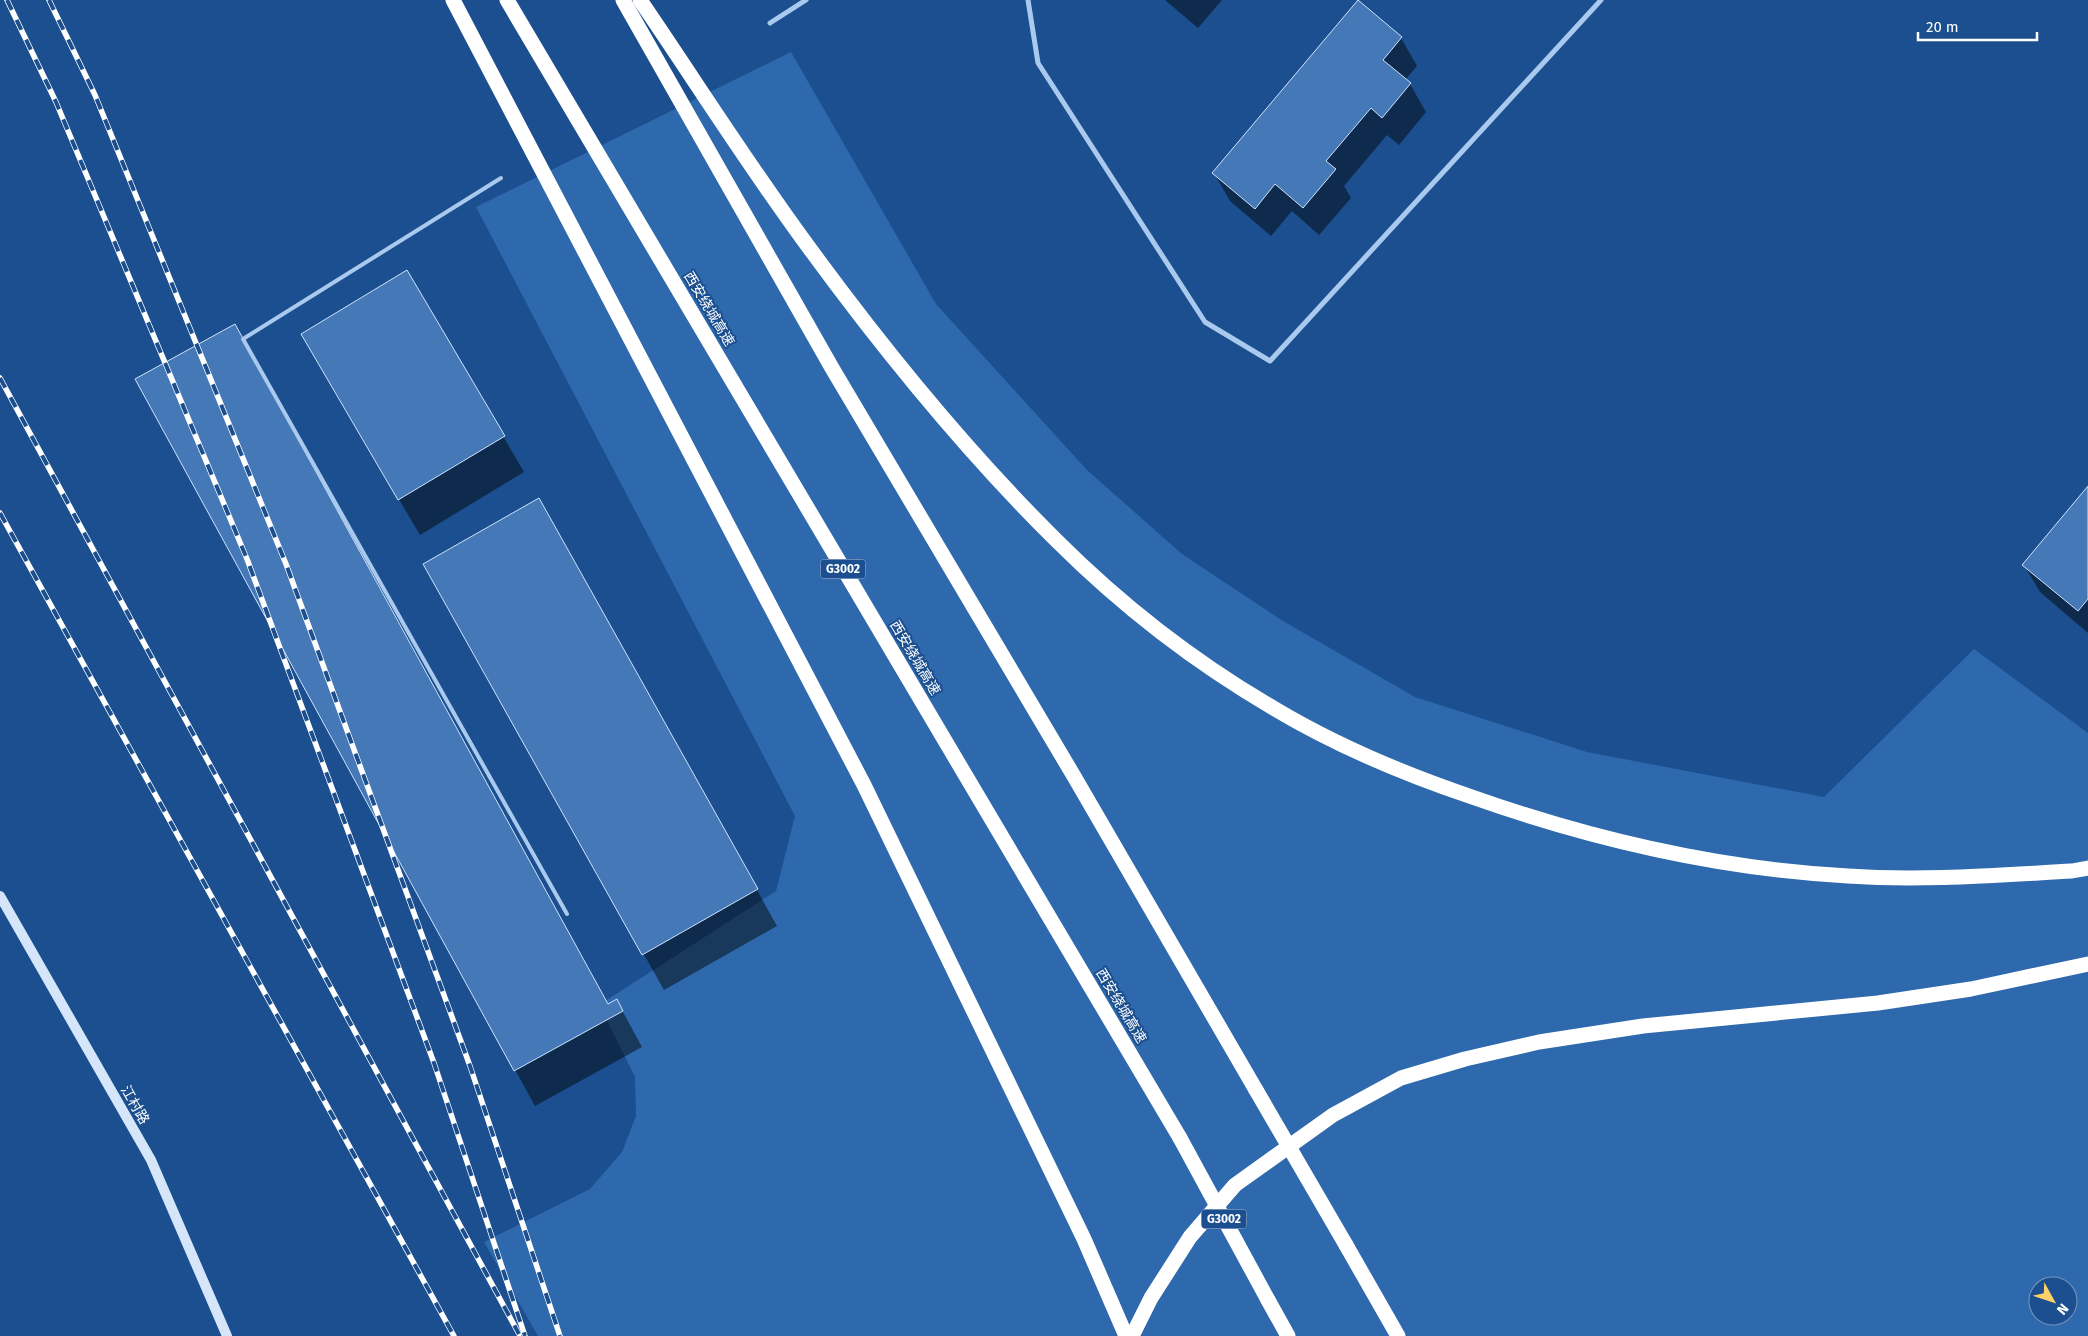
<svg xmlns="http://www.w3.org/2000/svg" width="2088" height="1336" font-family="'Fira Sans','Noto Sans SC',sans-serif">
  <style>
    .green { fill: #2e69ad; fill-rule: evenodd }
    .shadow { fill: #0007 }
    .building { fill: #4478b7; stroke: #cfe3fa }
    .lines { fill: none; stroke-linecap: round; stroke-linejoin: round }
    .lane { stroke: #a9c9ee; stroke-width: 4 }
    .street { stroke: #a9c9ee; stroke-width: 5 }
    .secondary { stroke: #d6e6fa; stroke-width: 10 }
    .highway { stroke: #fff; stroke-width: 15 }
    .rail-casing { stroke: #fff; stroke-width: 5.5 }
    .rail { stroke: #1b4f8f; stroke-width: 4; stroke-dasharray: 11; stroke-linecap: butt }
    .highway-bridge { stroke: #fff; stroke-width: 15 }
    .labels { text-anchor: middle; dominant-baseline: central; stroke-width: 4; stroke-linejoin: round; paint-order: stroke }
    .shield { fill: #1b4f8f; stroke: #bbcadd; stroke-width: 1 }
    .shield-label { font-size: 12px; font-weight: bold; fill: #fff }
    .street-label { font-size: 14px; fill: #fff; stroke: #1b4f8f }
  </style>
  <rect width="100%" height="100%" fill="#1b4f8f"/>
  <path class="green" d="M791,52L936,304L1087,470L1182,554L1283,621L1415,697L1587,752L1824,797L1974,649L2088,733V1336H538L484,1242L590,1189L622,1152L636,1116L635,1077L599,1005L776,891L795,816L476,207ZM2038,1286H2068V1316H2038Z"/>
  <g class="shadow">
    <polygon points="1165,0 1222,0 1198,28"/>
    <polygon points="1401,38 1417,66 1405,80 1410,84 1426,112 1399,145 1387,135 1344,186 1351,198 1319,235 1292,211 1271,236 1230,201 1214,173"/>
    <polygon points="407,272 524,472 420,535 323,370"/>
    <polygon points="136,380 608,1006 617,1001 642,1047 535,1106"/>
    <polygon points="2088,488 2088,633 2040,592 2024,565"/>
    <polygon points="559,536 777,926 664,990 425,565"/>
  </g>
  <g class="building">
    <polygon points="1358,0 1402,37 1383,60 1411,83 1382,118 1371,108 1326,161 1336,169 1303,208 1275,184 1255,209 1212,173"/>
    <polygon points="407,270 505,436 398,500 301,334"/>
    <polygon points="235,324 608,1004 617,999 623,1011 514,1071 135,379"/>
    <polygon points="2088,486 2088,599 2078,611 2022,565"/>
    <polygon points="539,498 758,889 642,955 423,564"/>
  </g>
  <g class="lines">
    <polyline class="lane" points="501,178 243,339 567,914"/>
    <g class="street">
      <polyline points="1028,0 1038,63 1205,322 1270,361 1601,0"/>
      <polyline points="770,23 806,0"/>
    </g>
    <polyline class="secondary" points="0,896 151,1160 227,1336"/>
    <g class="highway">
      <polyline points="453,0 864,785 1084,1239 1126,1336"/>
      <polyline points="507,0 1180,1138"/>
      <polyline points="623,0 832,368 1075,778 1256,1090"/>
      <path d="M640,0C694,79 745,160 802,238C879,344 962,447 1056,540C1121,605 1196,663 1275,709C1337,746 1404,774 1472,797C1594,840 1719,869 1848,876C1923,881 1998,875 2072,871L2088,868"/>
      <polyline points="1346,1245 1398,1336"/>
      <polyline points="1268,1300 1288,1336"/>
      <polyline points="1132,1336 1151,1298 1190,1237 1235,1185 1333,1115 1401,1078 1465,1059 1539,1042 1643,1026 1878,1003 1971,989 2088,964"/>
    </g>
    <defs>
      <g id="rail">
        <polyline points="7,0 56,102 247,559 434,1063 525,1336"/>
        <polyline points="49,0 95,95 286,564 470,1066 560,1336"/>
        <polyline points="0,378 519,1334"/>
        <polyline points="0,513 454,1336"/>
      </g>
    </defs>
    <use href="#rail" class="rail-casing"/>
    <use href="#rail" class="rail"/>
    <g class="highway-bridge">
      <polyline points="1256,1090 1346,1245"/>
      <polyline points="1180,1138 1268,1300"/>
    </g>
  </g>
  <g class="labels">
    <g class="shield">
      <rect x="820.5" y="559.5" width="45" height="19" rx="4"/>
      <rect x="1201.5" y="1209.5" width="45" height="19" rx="4"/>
    </g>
    <g class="shield-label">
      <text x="843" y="569">G3002</text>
      <text x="1224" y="1219">G3002</text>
    </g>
    <g class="street-label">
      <text transform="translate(709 309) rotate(59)">西安绕城高速</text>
      <text transform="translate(915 658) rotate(59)">西安绕城高速</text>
      <text transform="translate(1121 1006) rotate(59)">西安绕城高速</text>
      <text transform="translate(135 1105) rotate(60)">江村路</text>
    </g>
  </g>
  <g transform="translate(2053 1301) rotate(130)"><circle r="24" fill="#1b4f8f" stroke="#7695bc"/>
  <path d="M0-4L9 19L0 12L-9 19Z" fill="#ffd166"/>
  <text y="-8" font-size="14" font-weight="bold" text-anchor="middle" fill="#ffffff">N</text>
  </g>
  <path d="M1918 32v8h119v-8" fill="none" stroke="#ffffff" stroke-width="2.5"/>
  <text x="1926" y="32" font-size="15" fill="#ffffff" stroke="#1b4f8f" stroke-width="4" paint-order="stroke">20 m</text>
</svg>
